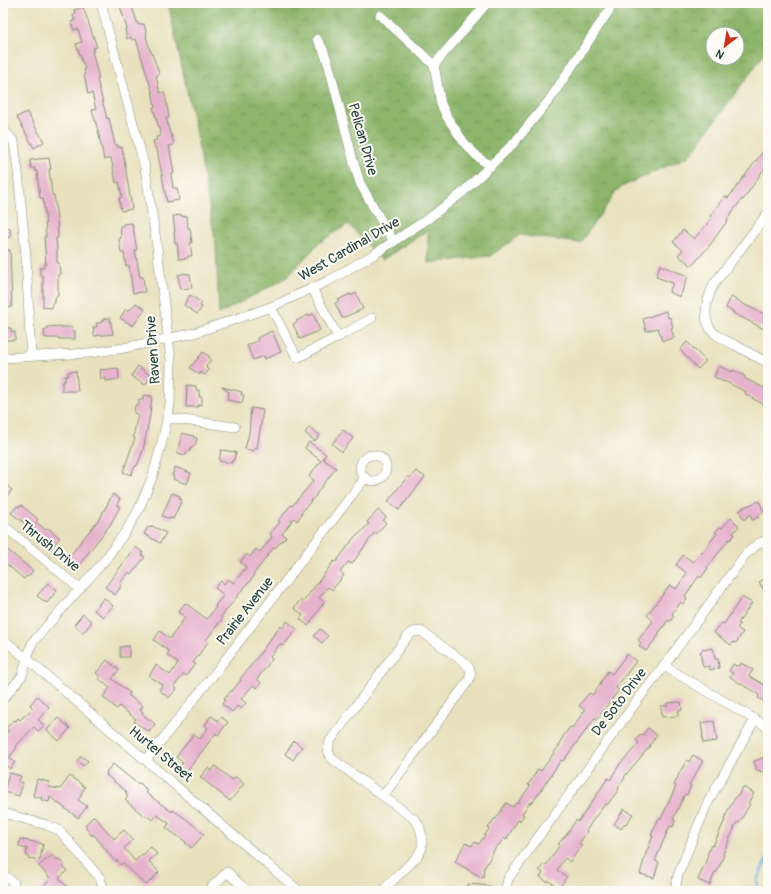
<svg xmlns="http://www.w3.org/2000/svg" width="771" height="894" font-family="Pangolin,sans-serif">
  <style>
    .forest { fill: url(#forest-crowns); stroke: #567950; fill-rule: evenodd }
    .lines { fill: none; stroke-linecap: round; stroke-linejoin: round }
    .stream { stroke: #6daee1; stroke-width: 2.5 }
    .building { fill: #e7b2cd }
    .minor-casing { stroke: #848f79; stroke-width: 10 }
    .minor { stroke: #fff; stroke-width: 9 }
    .labels { text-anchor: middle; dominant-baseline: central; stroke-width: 4; stroke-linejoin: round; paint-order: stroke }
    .street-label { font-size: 14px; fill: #1f3d34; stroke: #fdfcf7 }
  </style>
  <defs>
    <pattern id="forest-crowns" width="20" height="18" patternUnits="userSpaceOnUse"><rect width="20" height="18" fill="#8cb56b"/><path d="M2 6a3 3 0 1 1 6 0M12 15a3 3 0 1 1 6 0" fill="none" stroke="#729459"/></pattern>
  </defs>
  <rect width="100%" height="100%" fill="#fdfcf7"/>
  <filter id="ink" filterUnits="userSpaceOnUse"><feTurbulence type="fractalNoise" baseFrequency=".025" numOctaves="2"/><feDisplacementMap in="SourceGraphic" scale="8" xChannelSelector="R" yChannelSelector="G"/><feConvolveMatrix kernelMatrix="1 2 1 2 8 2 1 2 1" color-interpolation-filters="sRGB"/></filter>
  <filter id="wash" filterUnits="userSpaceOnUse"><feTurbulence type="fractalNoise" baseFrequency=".012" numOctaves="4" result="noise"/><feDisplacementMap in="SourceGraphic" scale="16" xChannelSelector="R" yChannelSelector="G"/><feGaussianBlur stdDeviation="0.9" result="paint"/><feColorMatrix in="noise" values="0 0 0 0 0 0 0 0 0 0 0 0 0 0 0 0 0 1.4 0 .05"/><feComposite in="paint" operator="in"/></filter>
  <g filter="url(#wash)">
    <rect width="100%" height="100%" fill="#e9e1be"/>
    <path class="forest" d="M168,3H768V49L689,156L619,188L580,243L520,235L490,256L428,263V230L382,260L348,224L319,243L286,278L219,314L216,245L197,137ZM713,34H737V58H713Z"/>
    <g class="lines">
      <polyline class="stream" points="757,891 758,877 768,857"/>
    </g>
    <g id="blocks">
      <g class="building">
        <polygon points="119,3 131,3 138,25 144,24 147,35 146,36 150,51 151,51 158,70 159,75 156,76 157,80 160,93 164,92 166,99 169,118 166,118 170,134 171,134 174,145 169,146 174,173 171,174 173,188 177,188 179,200 167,202 157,149 155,149 153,141 157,140 156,137 161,136 153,107 155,107 152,91 136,39 132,40 131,37 127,39 125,29 127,29"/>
        <polygon points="83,7 97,47 93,48 94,51 92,51 99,79 97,79 107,119 109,118 115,145 118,145 118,148 122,147 132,209 121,211 119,198 122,197 119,182 116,183 111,158 104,160 98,130 94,117 92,110 96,109 92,93 88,94 84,74 85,74 84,69 85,69 76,44 82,42 78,29 74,30 71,22 73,22 73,20 75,20 73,15 76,14 74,10"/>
        <polygon points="27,112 44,142 34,148 17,117"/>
        <polygon points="768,145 768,163 743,200 742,199 727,219 728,220 714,239 714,240 692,266 678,255 683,250 673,242 683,230 694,239 702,230 712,218 710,216 725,196 728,198"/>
        <polygon points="49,158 51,169 49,169 52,195 54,195 57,220 58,238 56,238 57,249 57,263 59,263 60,275 58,275 58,296 56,296 56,298 55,298 55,303 52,303 52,308 43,307 43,276 40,276 40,268 44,268 44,264 46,264 44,237 46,237 45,214 43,198 40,198 37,171 35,171 35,168 31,168 30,160"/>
        <polygon points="182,215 182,217 187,216 188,228 190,228 192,243 190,243 192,256 188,256 188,258 179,259 177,243 175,244 174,232 175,232 173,216"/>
        <polygon points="132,223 137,250 135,250 140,277 143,277 145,292 133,293 129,265 126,266 124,253 121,253 119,239 121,238 120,226 123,226 123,224"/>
        <polygon points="10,228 11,237 3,238 3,229"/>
        <polygon points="3,250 10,250 12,307 3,307"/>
        <polygon points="660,265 688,276 680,297 669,292 673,283 656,277"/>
        <polygon points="186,273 187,274 190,274 192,288 180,289 178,275"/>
        <polygon points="356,293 363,309 342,318 335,303 339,301 338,300 350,294 351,296"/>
        <polygon points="190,295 202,303 200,306 202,307 197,314 184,305"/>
        <polygon points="731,297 741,302 741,303 768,316 768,331 733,313 734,312 726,308"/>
        <polygon points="136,303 145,309 133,326 120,318 126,309 128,311 129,309 130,310"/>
        <polygon points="666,311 668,318 670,317 673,327 671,328 674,338 662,341 658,328 646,331 643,319"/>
        <polygon points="313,314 320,330 300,339 293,324 297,322 296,321 308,315 308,316"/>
        <polygon points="110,318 113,334 94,336 93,327 97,327 96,323 101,323 101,321 103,321 103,319"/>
        <polygon points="61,326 61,327 72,327 73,331 75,331 75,339 59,339 59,338 45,338 44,330 47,330 47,327"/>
        <polygon points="3,328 11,328 11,332 15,332 15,340 3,340"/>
        <polygon points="272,331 281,352 265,359 264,356 253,360 247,345 258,341 257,338"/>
        <polygon points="687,342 706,361 698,369 680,350"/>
        <polygon points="203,352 210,357 209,358 211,360 206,366 207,367 206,368 209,370 205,375 200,372 200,375 190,368"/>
        <polygon points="138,366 151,376 145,385 131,376"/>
        <polygon points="719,366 732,372 733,370 745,376 744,378 768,390 768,407 745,394 746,392 724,381 724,382 714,377"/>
        <polygon points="118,368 119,379 106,381 106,378 101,379 100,370"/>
        <polygon points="76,371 78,391 62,391 62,383 64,383 63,381 65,381 65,376 68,376 68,372"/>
        <polygon points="187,385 196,386 196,390 199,390 199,397 202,397 202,405 198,405 198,407 186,407"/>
        <polygon points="222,387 242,392 241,395 244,395 242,403 227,400 229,392"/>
        <polygon points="143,395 152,396 150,415 143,450 137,466 135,466 131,475 123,472 135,438 133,437 138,414 134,413 135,405 138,405 138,404 139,404 139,399 143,400"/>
        <polygon points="251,408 263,410 257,449 254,448 254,451 245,449 249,433"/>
        <polygon points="309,427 320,435 315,441 305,433"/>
        <polygon points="343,430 353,438 342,452 332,444"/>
        <polygon points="182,433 194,436 193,437 197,438 195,446 193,446 192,447 191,447 190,451 187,451 186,455 177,453"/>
        <polygon points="309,442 326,454 323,459 336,468 316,494 317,494 301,513 302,514 297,521 294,518 282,534 286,537 275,548 274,547 253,575 254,576 248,584 247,584 221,617 222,619 206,640 208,642 195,660 193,663 195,664 186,676 184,674 174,686 177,689 169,698 159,690 163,685 149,676 156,665 170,675 178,663 167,655 169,651 154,640 160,631 170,639 185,617 178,612 185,603 207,619 216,607 215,606 224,595 215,588 221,581 224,584 228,579 234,583 246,567 240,562 247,554 250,557 256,549 260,552 272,537 270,534 280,522 278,521 291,505 292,506 314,480 309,476 321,461 305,448"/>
        <polygon points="221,450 236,452 234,460 232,460 232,463 219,461"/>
        <polygon points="175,467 191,473 187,484 173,479 174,477 172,476"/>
        <polygon points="416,471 425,477 399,510 388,501 408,476 410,478"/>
        <polygon points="3,482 12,490 3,500"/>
        <polygon points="172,493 180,496 179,498 182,500 173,519 170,518 170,519 162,516"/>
        <polygon points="113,494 120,499 117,505 120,507 110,525 78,566 68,558 103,514 102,514"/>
        <polygon points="759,501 764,512 758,515 759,517 752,520 750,514 744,520 739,511 743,509 742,508"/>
        <polygon points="21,505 38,519 36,522 46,530 48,528 60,538 52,547 38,535 39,534 11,513 17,506 19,507"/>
        <polygon points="378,510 386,517 383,521 386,523 376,534 374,533 352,564 348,562 340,572 344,575 332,590 328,587 319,598 324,602 308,626 300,619 303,615 294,608 300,600 303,602 334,561 336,562 357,534 358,535 369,524 367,522"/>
        <polygon points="731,518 739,526 733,533 735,535 730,540 729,539 707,568 708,568 701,578 699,576 685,596 687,598 683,604 681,602 672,614 674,616 670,622 668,620 658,634 659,635 646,651 639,646 641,643 638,640 653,621 647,615 670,585 676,589 687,573 676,565 683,555 693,562 702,551 703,552 717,533 715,532 720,527 722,528"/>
        <polygon points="152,526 166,533 160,543 144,534 148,527 151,528"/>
        <polygon points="3,546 33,571 28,577 26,576 24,579 3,561"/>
        <polygon points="136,547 143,553 142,555 145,557 131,574 129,572 120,583 122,585 115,595 105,587"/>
        <polygon points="768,577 768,586 763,589 759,582"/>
        <polygon points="48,583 57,590 47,603 37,596"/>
        <polygon points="742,597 752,603 738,623 740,624 737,628 743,632 736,643 734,642 731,645 714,633 721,623 724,624"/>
        <polygon points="104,598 113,606 103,617 94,610"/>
        <polygon points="83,614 92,622 83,633 74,625"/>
        <polygon points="287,621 297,629 283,646 280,644 270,657 272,659 257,679 261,683 257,688 253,685 241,699 246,703 241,709 237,706 232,712 222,704 225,700 224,699 231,691 232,691 241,680 240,679 256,659 266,645 275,633 281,626 283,628"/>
        <polygon points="320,629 328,636 322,643 314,636"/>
        <polygon points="129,646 129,657 120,657 120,647"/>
        <polygon points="713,648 715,659 718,659 719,668 710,670 709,666 703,667 700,652 702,651 702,650"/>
        <polygon points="627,654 636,661 616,688 619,690 597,719 595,718 563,761 561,760 533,802 532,801 531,803 530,802 522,814 524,815 520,821 518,820 506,840 504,838 498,846 497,845 485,867 484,866 483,878 455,862 465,843 472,846 474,842 479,844 489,829 488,828 495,818 496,819 506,803 513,807 516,803 517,804 530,786 528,785 538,769 541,771 561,743 560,742 564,735 570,727 572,728 585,710 579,706 589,693 592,695 601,684 600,683 608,671 612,674"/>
        <polygon points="107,660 119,670 112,679 130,693 128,695 143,706 140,710 143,712 142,714 155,724 149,732 134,722 136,719 119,706 117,709 103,697 110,688 98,678 100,676 96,673"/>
        <polygon points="741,663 753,670 749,676 768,687 768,703 758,698 759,695 730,677 733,673 729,671 733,664 736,666 737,665 740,666"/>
        <polygon points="37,696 49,707 38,720 44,725 38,731 34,727 16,746 17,747 9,758 15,762 10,769 4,764 3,765 3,738 9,731 6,728 14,720 16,721 18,718 20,720 33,708 30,705"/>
        <polygon points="681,702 682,710 678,711 678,716 662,717 661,706 667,706 667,703"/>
        <polygon points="211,716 218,721 221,717 228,722 218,735 216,733 187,771 180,766 183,763 176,757 194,734 200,739 208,728 205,725"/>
        <polygon points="58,718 70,728 59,741 47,730"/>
        <polygon points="714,721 717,741 703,743 702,736 703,736 701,723"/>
        <polygon points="648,728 657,735 649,746 650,746 624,777 625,778 618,788 619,789 607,805 605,804 593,820 586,831 587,832 579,844 582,845 570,862 565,858 557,870 567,877 559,888 549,881 547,882 540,877 543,873 539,870 544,864 546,865 560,845 558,844 564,837 565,837 576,820 578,822 608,778 610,780 620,764 639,743 636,740 640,735 642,736"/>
        <polygon points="294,741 302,747 293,760 285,754"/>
        <polygon points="693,755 703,761 689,785 691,786 687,795 685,794 677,811 673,819 675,820 673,827 670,826 662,844 655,861 659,862 654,878 640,874 646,853 653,836 651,835 659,818 661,819 676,786 674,785 680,772 687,760 689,762"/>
        <polygon points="81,756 88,761 83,766 77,761"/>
        <polygon points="768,756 768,770 761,772 760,770 757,771 754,761"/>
        <polygon points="113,764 134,781 139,784 140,783 145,788 144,789 148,791 146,793 172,812 173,810 186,819 204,834 192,848 185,843 186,842 166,828 169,823 157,815 153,820 145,815 144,816 125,800 128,797 126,795 127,793 125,791 126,791 106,775 107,773 106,772"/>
        <polygon points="215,766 232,780 236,777 244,784 230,801 200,777 208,768 211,771"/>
        <polygon points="9,773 21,776 19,782 23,783 19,796 4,792"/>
        <polygon points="70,776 85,787 81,793 82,794 78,800 87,806 78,818 50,797 49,802 41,800 42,798 33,796 37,779 49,782 48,787 60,789"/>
        <polygon points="743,787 754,793 748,803 750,804 739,823 737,822 723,854 724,855 717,872 715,872 710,885 698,880 708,856 707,855 711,845 713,846 725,820 724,820 728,810 737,795 738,796"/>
        <polygon points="624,809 633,814 626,824 625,823 621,829 614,824"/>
        <polygon points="94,816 114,839 124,830 133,840 124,848 135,861 142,854 143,855 151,847 157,854 149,861 159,872 146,885 123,863 121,865 117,860 116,862 107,852 108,852 93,834 92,836 86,828 87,827 85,825"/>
        <polygon points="20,839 43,844 40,860 28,858 28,856 26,855 27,849 19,847"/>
        <polygon points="52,855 57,860 59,859 64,865 63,866 67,871 59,878 71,891 38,891 51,879 39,866"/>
        <polygon points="468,884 491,886 491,891 468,891"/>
      </g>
    </g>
  </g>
  <g filter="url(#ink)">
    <use href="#blocks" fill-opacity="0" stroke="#848f79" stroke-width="1"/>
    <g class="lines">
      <defs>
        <g id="minor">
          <polyline points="487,3 434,65 441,104 447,117 465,144 479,158 491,166"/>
          <polyline points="380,15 434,65"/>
          <polyline points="317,39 323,49 329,66 353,160 360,183 379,217 394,242"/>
          <polyline points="3,129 14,142 18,172 26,257 31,356"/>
          <path d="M768,213L714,284C707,298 700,320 714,333C720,338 728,342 735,345C746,351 757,357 768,363"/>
          <polyline points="312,288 338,337"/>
          <polyline points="271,307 297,358 338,337 372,318"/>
          <polyline points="3,358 89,353 124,348 194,333 271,307 328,281 373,255 429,218 462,193 514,143 550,99 614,3"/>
          <polyline points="168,418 235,427"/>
          <circle cx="373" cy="468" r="13"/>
          <polyline points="3,525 80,589"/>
          <polyline points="3,639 27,659 299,891"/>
          <polyline points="664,666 768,727"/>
          <polyline points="3,699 22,676 32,643 104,561 126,531 139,509 153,475 162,442 170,405 171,360 157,247 145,168 101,3"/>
          <polyline points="146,760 215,673 365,478"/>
          <polyline points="3,813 47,825 59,830 100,878 104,891"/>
          <polyline points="3,874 14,883 13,891"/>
          <polyline points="208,891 227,872 247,891"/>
          <path d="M382,891L417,857L422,848V836L419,825L413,818L331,758L328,750L330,741L407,637L413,632L421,631L464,662C471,669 472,671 469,680L383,796"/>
          <polyline points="505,891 508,879 634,705 664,666 745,555 759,543 768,540"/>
          <polyline points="675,891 678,875 707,804 755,719"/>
        </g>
      </defs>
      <use href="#minor" class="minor-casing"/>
      <use href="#minor" class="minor"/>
    </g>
  </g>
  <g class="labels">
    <g class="street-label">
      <text transform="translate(363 139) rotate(74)">Pelican Drive</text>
      <text transform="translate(349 249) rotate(-30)">West Cardinal Drive</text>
      <text transform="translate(153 350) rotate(-94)">Raven Drive</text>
      <text transform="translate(50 546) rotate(39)">Thrush Drive</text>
      <text transform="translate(245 611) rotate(-52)">Prairie Avenue</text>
      <text transform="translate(619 702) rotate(-53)">De Soto Drive</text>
      <text transform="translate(161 754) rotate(40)">Hurtel Street</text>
    </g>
  </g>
  <rect width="771" height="894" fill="none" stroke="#fdfcf7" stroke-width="16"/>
  <g transform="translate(725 46) rotate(211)"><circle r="19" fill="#fdfcf7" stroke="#a4b0a9"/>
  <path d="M0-3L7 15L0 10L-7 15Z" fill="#c8321e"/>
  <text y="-6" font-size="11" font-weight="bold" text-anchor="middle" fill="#1f3d34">N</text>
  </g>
</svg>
